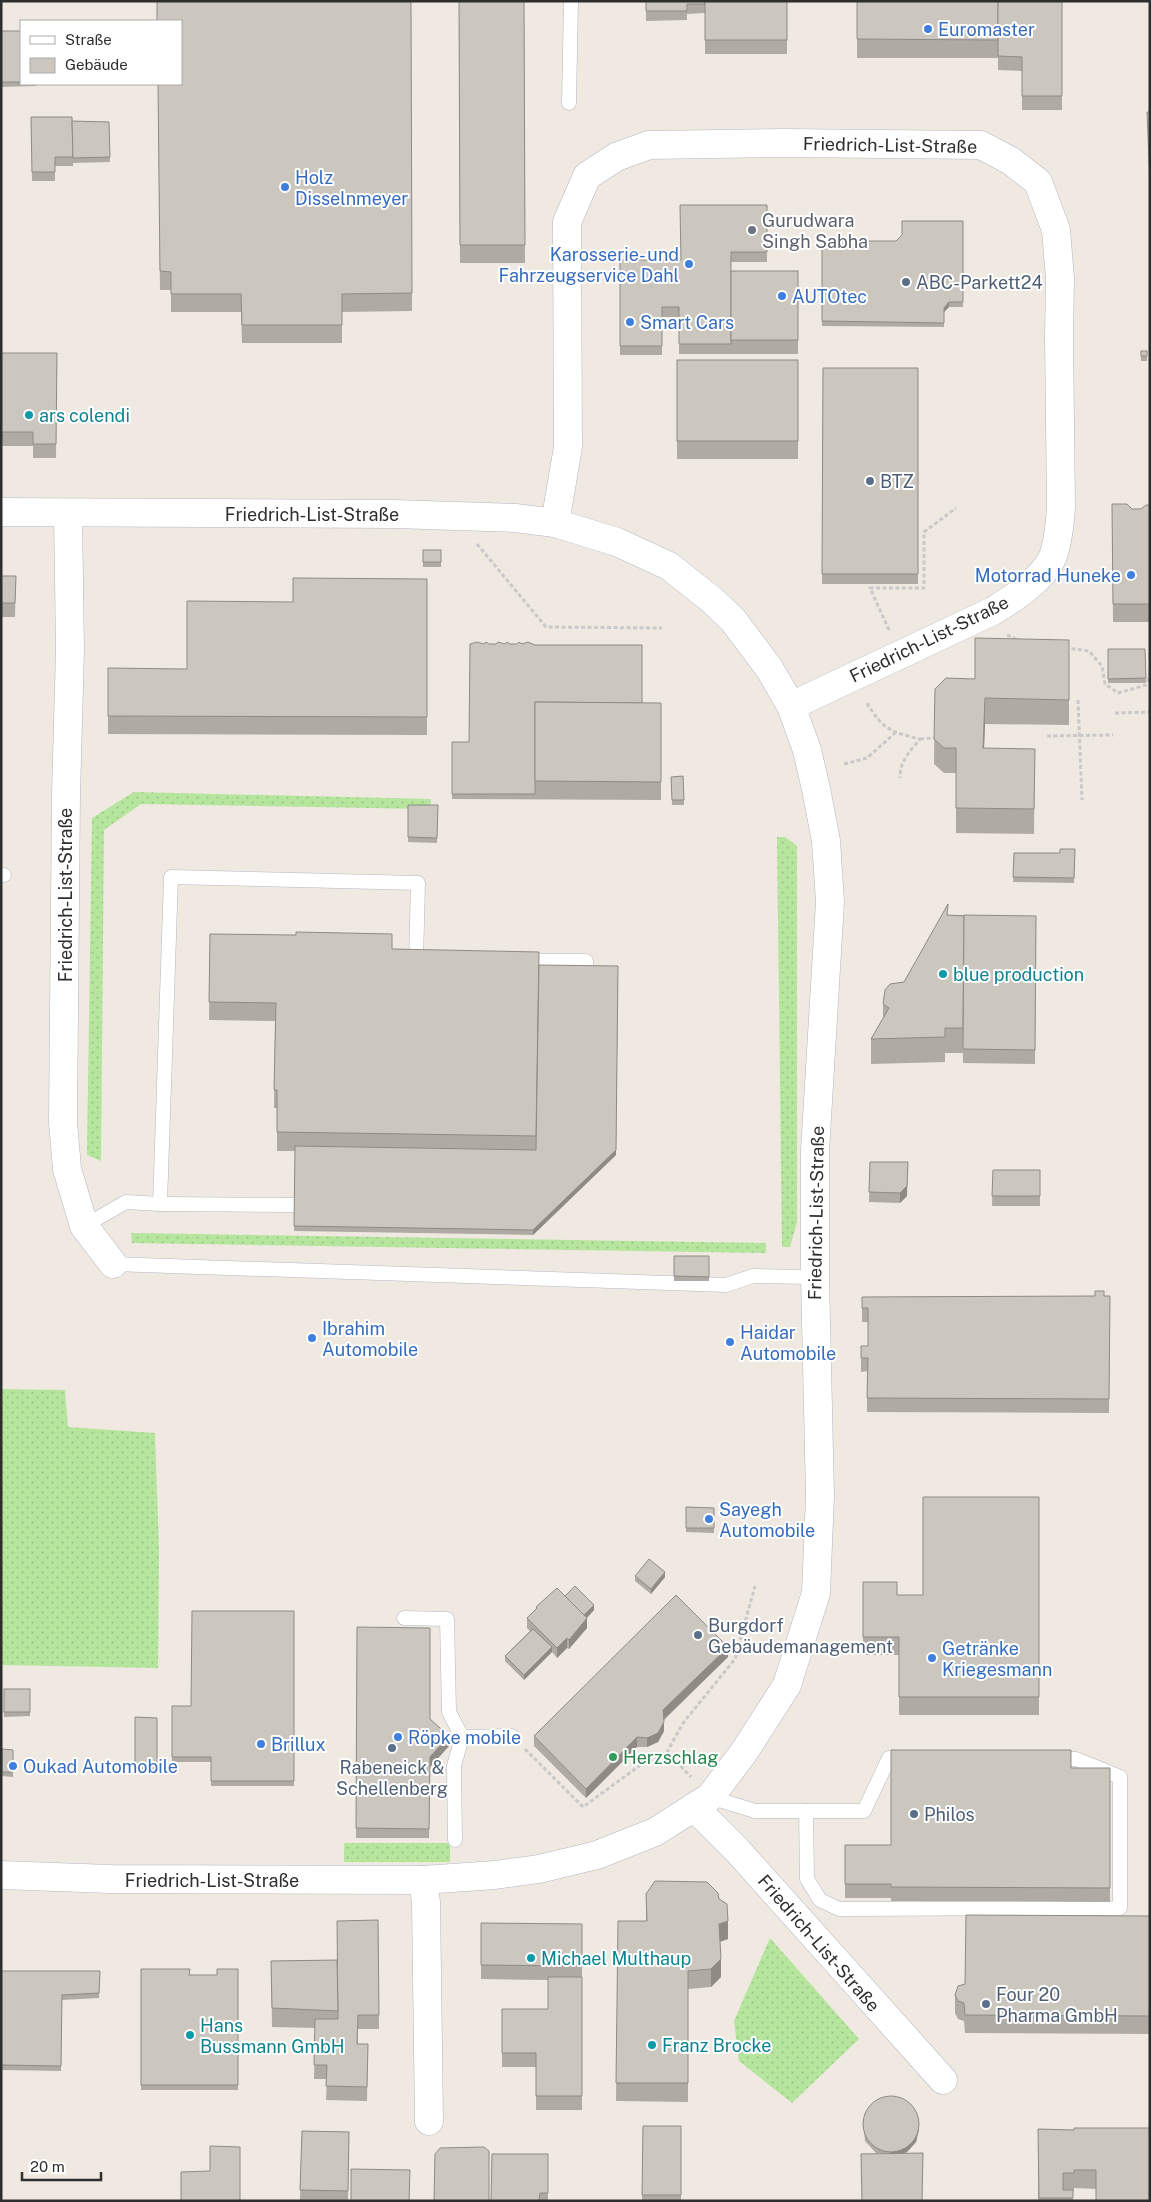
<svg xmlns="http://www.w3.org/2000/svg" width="1151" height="2202" font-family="'Public Sans',sans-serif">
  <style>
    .grass { fill: url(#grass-dots) }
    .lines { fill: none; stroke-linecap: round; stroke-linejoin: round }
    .lane-casing { stroke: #b4b7c1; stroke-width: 15 }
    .street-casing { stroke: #b4b7c1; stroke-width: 29 }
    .path { stroke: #c9c9c9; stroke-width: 3; stroke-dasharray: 4 2.5; stroke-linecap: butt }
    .lane { stroke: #fff; stroke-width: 14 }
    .street { stroke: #fff; stroke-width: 28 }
    .wall { fill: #afaba4 }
    .shaded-wall { fill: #8e8b86 }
    .building { fill: #cbc7bf; stroke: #8e8b86 }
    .shop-dot { fill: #3f7fe0; stroke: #fff; stroke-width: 2 }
    .worship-dot { fill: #6b7280; stroke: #fff; stroke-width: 2 }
    .service-dot { fill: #5c6f8a; stroke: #fff; stroke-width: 2 }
    .culture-dot { fill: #0f9aa8; stroke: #fff; stroke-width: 2 }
    .leisure-dot { fill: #2e9e5b; stroke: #fff; stroke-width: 2 }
    .labels { text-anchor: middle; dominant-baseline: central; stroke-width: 4; stroke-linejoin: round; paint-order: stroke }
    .shop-label { font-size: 18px; fill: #366cbe; stroke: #fff; text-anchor: start }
    .street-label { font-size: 18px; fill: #2e2e2e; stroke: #fff }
    .worship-label { font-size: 18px; fill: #5b616d; stroke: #fff; text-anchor: start }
    .service-label { font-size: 18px; fill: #4e5e75; stroke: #fff; text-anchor: start }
    .culture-label { font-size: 18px; fill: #0d838f; stroke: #fff; text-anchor: start }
    .leisure-label { font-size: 18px; fill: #27864d; stroke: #fff; text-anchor: start }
  </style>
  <defs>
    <pattern id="grass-dots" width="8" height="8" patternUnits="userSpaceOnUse" patternTransform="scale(1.25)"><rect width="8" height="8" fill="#b6e59e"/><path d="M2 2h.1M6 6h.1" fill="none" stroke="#9dc588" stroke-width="1.8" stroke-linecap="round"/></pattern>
  </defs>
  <rect width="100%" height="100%" fill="#efe9e1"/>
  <g class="grass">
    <polygon points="134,792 431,799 430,809 141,804 104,830 101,1161 87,1155 92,818"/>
    <polygon points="777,837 785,837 797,846 797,1222 790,1247 782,1247"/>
    <polygon points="131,1233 766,1243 766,1253 132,1243"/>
    <polygon points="1,1389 65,1390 68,1427 155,1433 159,1550 158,1668 1,1665"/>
    <rect x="344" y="1843" width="106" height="19"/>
    <polygon points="770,1938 859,2039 792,2103 739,2061 734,2021"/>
  </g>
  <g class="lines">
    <defs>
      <g id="lane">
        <polyline points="569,103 571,1"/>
        <polyline points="1,875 4,875"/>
        <polyline points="521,961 586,961 586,971"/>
        <polyline points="160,1204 294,1205"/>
        <polyline points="84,1226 126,1202 160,1204 171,877 418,883 416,961 422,961"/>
        <polyline points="113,1264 726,1285 753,1276 815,1277"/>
        <polyline points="404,1618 447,1619 449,1712 462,1737"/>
        <polyline points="710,1797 755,1811 864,1811 889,1758 908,1758"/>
        <polyline points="806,1811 807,1879 820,1900 839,1909 1120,1908 1120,1777 1076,1759 1052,1759"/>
        <polyline points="455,1840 454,1766 462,1737 512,1736"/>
      </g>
      <g id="street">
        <polyline points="1,512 394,514 515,518 555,523 617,542 669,566 712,600 733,620 769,668 791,706 807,750 816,789 826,841 830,902 815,1151 815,1277 820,1496 816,1593 787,1685 744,1752 710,1797 655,1832 597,1855 539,1869 495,1875 423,1880 110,1879 1,1875"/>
        <polyline points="68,513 70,650 66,795 63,1122 67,1169 84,1226 113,1264"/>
        <path d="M555,523L568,447L567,222L587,176L616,157L649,145L784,143L981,145L1011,161L1038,182L1056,230L1060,278L1059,337L1061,507C1060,523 1057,555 1047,567C1034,585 1012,599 993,611L791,706"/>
        <polyline points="694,1807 737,1850 943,2080"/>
        <polyline points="423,1880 426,1902 429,2121"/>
      </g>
    </defs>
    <use href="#lane" class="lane-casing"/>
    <use href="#street" class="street-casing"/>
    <g class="path">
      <polyline points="477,544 546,627 662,628"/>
      <polyline points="889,630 870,588 924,588 924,532 956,508"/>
      <polyline points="1007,635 1020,641"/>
      <polyline points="1065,648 1089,651 1102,666 1105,684 1118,693 1146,685 1150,673"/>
      <polyline points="1078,700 1082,800"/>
      <path d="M867,703C883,730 891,732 920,739C911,750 899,762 900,778"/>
      <polyline points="1115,713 1150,712"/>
      <polyline points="1047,736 1113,735"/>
      <polyline points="920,739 934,738"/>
      <polyline points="844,764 867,758 895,733"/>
      <polyline points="525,1749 583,1807 642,1764 667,1752 683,1723 735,1659 755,1586"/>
      <polyline points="667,1752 691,1777"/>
    </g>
    <use href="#lane" class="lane"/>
    <use href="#street" class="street"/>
  </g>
  <g class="wall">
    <polygon points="459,1 524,1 525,263 460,263"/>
    <polygon points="646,1 787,1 787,54 705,54 705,13 687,14 687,20 646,21"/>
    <polygon points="857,1 1062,1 1062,110 1022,110 1022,71 998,70 998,17 998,58 857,58"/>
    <polygon points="1,31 21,31 21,84 36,84 36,86 1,87"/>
    <polygon points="158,84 412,293 412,311 342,312 342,343 242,343 241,312 171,312 171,290 160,290"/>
    <polygon points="31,117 72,121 109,122 110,162 73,163 73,161 73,166 55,166 55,181 32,181"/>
    <polygon points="767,205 767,262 731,262 731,271 798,271 798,354 679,354 679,317 662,317 662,355 620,355 620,260 681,260"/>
    <polygon points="963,221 963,307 949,307 944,312 944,327 822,326 822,241 896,241"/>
    <rect x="1141" y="351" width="6" height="10"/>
    <polygon points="1,353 57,353 56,458 33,458 33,446 1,446"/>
    <rect x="677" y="360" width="121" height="99"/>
    <polygon points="823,368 918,368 918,584 822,584"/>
    <polygon points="1112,504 1132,509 1141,509 1150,505 1150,622 1113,622"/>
    <rect x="423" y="550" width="18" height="17"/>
    <polygon points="1,576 16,576 15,617 1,617"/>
    <polygon points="427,579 427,735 108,734 108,716 187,669 293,602"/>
    <polygon points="1069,640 1069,725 985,724 984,748 1035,749 1034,834 956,833 956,773 944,773 934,764 935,689 975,679"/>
    <polygon points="484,644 522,644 642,703 661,703 661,800 452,799 452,742 469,742"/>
    <polygon points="1108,649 1145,649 1146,683 1108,683"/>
    <polygon points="683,776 684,805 672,805 671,777"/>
    <polygon points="408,805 438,805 437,843 408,842"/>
    <polygon points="1075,849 1074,883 1013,882 1014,853 1060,853"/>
    <polygon points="948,915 1036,916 1035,1064 963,1063 963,1053 945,1053 945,1062 871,1064 871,1039 883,1018 883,1004 904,982"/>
    <polygon points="210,934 392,949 539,965 616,1155 533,1235 294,1231 295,1151 277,1151 277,1108 274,1108 275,1021 209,1020"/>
    <polygon points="870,1162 907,1196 900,1203 869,1202"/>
    <polygon points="993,1170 1040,1170 1040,1206 992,1206"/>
    <rect x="674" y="1256" width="35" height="25"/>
    <polygon points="1110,1296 1109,1413 867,1412 867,1371 861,1372 861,1346 868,1346 868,1322 862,1322 862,1297"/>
    <polygon points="1039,1497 1039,1715 899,1715 899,1655 863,1655 863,1582 897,1595 923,1595"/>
    <polygon points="686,1507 714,1508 714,1533 686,1532"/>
    <polygon points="635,1576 665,1577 651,1594 635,1581"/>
    <polygon points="565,1596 594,1610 587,1618 587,1628 569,1649 567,1648 557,1658 552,1652 524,1680 505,1661 505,1656 530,1631 527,1628 527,1618 536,1610 536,1607"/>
    <polygon points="294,1611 294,1786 211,1786 211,1762 172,1762 172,1706 191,1706"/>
    <polygon points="357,1627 430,1719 449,1746 430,1767 429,1838 356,1838"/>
    <polygon points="728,1657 664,1720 664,1731 658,1742 647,1747 637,1747 586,1798 534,1746 534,1736"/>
    <polygon points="4,1689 30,1689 30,1716 4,1717"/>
    <polygon points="135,1717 157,1718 157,1773 135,1773"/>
    <polygon points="2,1749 13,1750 13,1777 2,1776"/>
    <polygon points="1071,1768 1110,1768 1110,1902 891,1901 891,1898 845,1898 845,1859 891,1845"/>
    <polygon points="646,1894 719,1899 728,1939 720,1942 721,1977 711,1987 688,1989 688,2102 616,2101 618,1921 646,1921"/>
    <polygon points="1150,1916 1150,2034 965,2033 964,2021 958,2019 955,2013 955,1995 965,1984"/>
    <polygon points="378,1920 379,2029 358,2029 358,2044 368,2044 367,2101 326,2100 327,2079 314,2079 315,2028 272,2027 271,1961 337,1960"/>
    <polygon points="481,1923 582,1924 582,2110 536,2110 536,2067 502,2067 502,2009 548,2009 548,1980 481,1979"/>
    <polygon points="141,1969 190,1975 217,1975 238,1969 238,2090 141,2090"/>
    <polygon points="1,1971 100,1971 99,1998 62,2000 61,2071 1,2070"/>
    <polygon points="863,2120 919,2129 916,2142 907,2152 903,2154 876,2153 865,2141"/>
    <polygon points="643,2126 681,2126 681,2201 642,2201"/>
    <polygon points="1150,2128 1096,2189 1074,2188 1074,2191 1073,2191 1073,2201 1038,2201 1038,2129 1074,2130"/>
    <polygon points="302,2131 349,2132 348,2201 300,2200"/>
    <polygon points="548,2154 548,2201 491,2201"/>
  </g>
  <g class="shaded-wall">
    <polygon points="949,302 949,307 944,312 944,308"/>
    <polygon points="985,698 985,724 983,773 983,748"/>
    <polygon points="618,971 616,1155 533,1235 533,1230"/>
    <polygon points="908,1162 907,1196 900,1203 900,1193"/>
    <polygon points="665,1572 665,1577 651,1594 651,1589"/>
    <polygon points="594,1605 594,1610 582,1623 582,1618"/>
    <polygon points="587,1618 587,1628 569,1649 569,1640"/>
    <polygon points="567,1638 567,1648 557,1658 557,1648"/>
    <polygon points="552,1647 552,1652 524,1680 524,1675"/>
    <polygon points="728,1647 728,1657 663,1720 663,1710"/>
    <polygon points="664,1722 664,1731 658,1742 647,1747 647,1738"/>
    <polygon points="449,1736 449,1746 430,1767 429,1838 430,1757"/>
    <polygon points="637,1737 637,1747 586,1798 586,1789"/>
    <polygon points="728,1921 728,1939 719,1942 719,1924"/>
    <polygon points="721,1959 721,1977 711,1987 711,1969"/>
    <polygon points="919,2124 919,2129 916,2142 907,2152 891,2157 891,2152"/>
  </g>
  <g class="building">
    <polygon points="157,1 411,1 412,293 342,294 342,325 242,325 241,294 171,294 171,272 160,271 158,84 181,84 181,21 157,21"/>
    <polygon points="459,1 524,1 525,245 460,245"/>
    <polygon points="646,1 705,1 705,4 687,4 687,11 646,11"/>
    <rect x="705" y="1" width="82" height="39"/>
    <polygon points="857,1 998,1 998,40 857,39"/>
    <polygon points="998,1 1062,1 1062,96 1022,96 1022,57 998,56"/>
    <rect x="1" y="31" width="20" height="51"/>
    <polygon points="1147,112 1150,112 1150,185"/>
    <polygon points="31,117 72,117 73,157 55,157 55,172 32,172"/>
    <polygon points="72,121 109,122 110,157 73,158"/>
    <polygon points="680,205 767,205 767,252 731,252 731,344 679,344 679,307 662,307 662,346 620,346 620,260 681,260"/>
    <polygon points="902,221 963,221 963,302 949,302 944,308 944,323 822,321 822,241 896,241 902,235"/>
    <rect x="731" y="271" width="67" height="69"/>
    <rect x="1141" y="351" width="6" height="5"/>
    <polygon points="1,353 57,353 56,444 33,444 33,432 1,432"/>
    <rect x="677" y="360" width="121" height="81"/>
    <polygon points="823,368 918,368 918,574 822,574"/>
    <polygon points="1112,504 1127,504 1132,509 1141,509 1146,505 1150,505 1150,604 1113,604"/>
    <rect x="423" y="550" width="18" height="12"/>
    <polygon points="1,576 16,576 15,603 1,603"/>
    <polygon points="293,578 427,579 427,717 108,716 108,668 187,669 187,601 293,602"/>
    <polygon points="975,638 1069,640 1069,700 985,698 983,748 1035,749 1034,809 956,808 956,748 944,748 934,739 935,689 946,678 975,679"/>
    <polygon points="477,642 484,644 486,642 489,644 496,644 498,642 505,644 507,642 510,644 517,644 519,642 522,644 528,642 535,645 642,645 642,703 535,702 535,794 452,794 452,742 469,742 470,644"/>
    <polygon points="1108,649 1145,649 1146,678 1108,679"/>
    <polygon points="535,702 661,703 661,782 535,781"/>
    <polygon points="683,776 684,800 672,800 671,777"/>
    <polygon points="408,805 438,805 437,838 408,837"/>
    <polygon points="1060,849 1075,849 1074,878 1013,877 1014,853 1060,853"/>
    <polygon points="948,904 947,915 964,916 963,1028 945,1028 945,1037 871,1039 889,1008 883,1004 885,990 890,984 904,982"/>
    <polygon points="964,915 1036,916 1035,1050 963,1049"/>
    <polygon points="296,932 392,934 392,949 539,952 536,1136 277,1132 277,1090 274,1090 276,1003 209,1002 210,934 296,935"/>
    <polygon points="539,965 618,966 616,1150 533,1230 294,1226 295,1146 536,1150"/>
    <polygon points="870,1162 908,1162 907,1186 900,1193 869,1192"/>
    <polygon points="993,1170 1040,1170 1040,1196 992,1196"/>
    <polygon points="674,1256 709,1256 709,1277 674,1276"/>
    <polygon points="1095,1291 1104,1291 1104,1296 1110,1296 1109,1399 867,1398 868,1358 861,1358 861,1346 868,1346 868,1308 862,1308 862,1297 1095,1296"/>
    <polygon points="923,1497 1039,1497 1039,1697 899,1697 899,1637 863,1637 863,1582 897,1582 897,1595 923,1595"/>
    <polygon points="686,1507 714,1508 714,1528 686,1528"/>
    <polygon points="649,1559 665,1572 651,1589 635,1576"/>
    <polygon points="575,1586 594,1605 584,1615 565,1596"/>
    <polygon points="557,1588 587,1618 569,1640 567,1638 557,1648 527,1618 537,1608 536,1607"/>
    <polygon points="676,1595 728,1647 663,1710 664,1722 658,1733 647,1738 637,1737 586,1789 534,1736"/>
    <polygon points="192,1611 294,1611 294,1781 211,1781 211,1757 172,1757 172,1706 191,1706"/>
    <polygon points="357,1627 430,1628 430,1719 449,1736 430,1757 429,1829 356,1828"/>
    <polygon points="533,1629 552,1647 524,1675 505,1656"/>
    <rect x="4" y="1689" width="26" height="23"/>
    <polygon points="135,1717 157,1718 157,1768 135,1768"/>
    <polygon points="2,1749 13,1750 13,1772 2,1772"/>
    <polygon points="891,1750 1071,1750 1071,1768 1110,1768 1110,1888 891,1887 891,1884 845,1884 845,1845 891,1845"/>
    <polygon points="655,1881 707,1882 718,1893 719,1899 727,1904 728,1921 719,1924 721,1959 711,1969 688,1971 688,2083 616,2083 618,1921 647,1921 646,1894"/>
    <polygon points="966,1915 1150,1916 1150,2016 965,2015 964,2003 958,2001 955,1995 958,1986 965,1984"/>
    <polygon points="378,1920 379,2015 358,2015 357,2044 368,2044 367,2087 326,2086 327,2065 314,2065 315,2019 338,2019 337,1921"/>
    <polygon points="481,1923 582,1924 582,1966 481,1965"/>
    <polygon points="337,1960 338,2011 272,2008 271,1961"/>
    <polygon points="141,1969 190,1969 189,1975 217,1975 217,1969 238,1969 238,2085 141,2085"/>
    <polygon points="1,1971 100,1971 99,1993 62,1995 61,2066 1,2065"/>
    <polygon points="548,1977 582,1977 582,2096 536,2096 536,2053 502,2053 502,2009 548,2009"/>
    <circle cx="891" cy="2124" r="28"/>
    <polygon points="643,2126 681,2126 681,2195 642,2195"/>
    <polygon points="1074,2128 1150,2128 1150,2201 1096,2201 1096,2170 1074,2170 1074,2173 1063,2173 1063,2190 1073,2190 1073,2198 1039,2198 1038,2129 1074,2130"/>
    <polygon points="302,2131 349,2132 348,2191 300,2190"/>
    <polygon points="210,2146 240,2147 240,2201 181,2201 181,2172 210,2171"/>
    <polygon points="484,2147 489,2151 489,2201 434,2201 435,2154 440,2148"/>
    <polygon points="923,2153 922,2201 862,2201 861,2154"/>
    <polygon points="492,2154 548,2154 548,2193 540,2193 539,2201 491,2201"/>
    <polygon points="351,2169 410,2170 409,2201 351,2201"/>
  </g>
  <g class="shop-dot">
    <circle cx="928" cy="29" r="5"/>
    <circle cx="285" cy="187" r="5"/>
    <circle cx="689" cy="264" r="5"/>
    <circle cx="782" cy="296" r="5"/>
    <circle cx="630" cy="322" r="5"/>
    <circle cx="1131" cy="575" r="5"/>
    <circle cx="312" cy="1338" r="5"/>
    <circle cx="730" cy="1342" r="5"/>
    <circle cx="709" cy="1519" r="5"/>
    <circle cx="932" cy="1658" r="5"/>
    <circle cx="398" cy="1737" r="5"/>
    <circle cx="261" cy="1744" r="5"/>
    <circle cx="13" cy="1766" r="5"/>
  </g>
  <circle class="worship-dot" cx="752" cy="230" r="5"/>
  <g class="service-dot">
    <circle cx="906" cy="282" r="5"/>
    <circle cx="870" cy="481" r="5"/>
    <circle cx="698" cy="1635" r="5"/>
    <circle cx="392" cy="1748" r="5"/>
    <circle cx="914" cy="1814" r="5"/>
    <circle cx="986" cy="2004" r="5"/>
  </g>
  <g class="culture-dot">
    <circle cx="29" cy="415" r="5"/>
    <circle cx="943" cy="974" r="5"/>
    <circle cx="531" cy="1958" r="5"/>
    <circle cx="190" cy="2035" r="5"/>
    <circle cx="652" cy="2045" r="5"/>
  </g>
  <circle class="leisure-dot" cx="613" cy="1757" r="5"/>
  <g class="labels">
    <g class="shop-label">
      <text x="938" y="29">Euromaster</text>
      <text x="295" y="177">Holz<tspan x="295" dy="21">Disselnmeyer</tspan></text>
      <text x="679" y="254" text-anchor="end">Karosserie- und<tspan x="679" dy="21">Fahrzeugservice Dahl</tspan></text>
      <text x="792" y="296">AUTOtec</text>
      <text x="640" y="322">Smart Cars</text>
      <text x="1121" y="575" text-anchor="end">Motorrad Huneke</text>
      <text x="322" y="1328">Ibrahim<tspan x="322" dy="21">Automobile</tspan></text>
      <text x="740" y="1332">Haidar<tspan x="740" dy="21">Automobile</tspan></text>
      <text x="719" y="1509">Sayegh<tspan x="719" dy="21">Automobile</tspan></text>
      <text x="942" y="1648">Getränke<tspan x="942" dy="21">Kriegesmann</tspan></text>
      <text x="408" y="1737">Röpke mobile</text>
      <text x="271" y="1744">Brillux</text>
      <text x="23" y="1766">Oukad Automobile</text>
    </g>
    <g class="street-label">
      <text transform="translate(890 145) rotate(1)">Friedrich-List-Straße</text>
      <text x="312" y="514">Friedrich-List-Straße</text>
      <text transform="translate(929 639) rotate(-26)">Friedrich-List-Straße</text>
      <text transform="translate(65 895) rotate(-90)">Friedrich-List-Straße</text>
      <text transform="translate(816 1213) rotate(-89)">Friedrich-List-Straße</text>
      <text x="212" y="1880">Friedrich-List-Straße</text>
      <text transform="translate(819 1943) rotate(49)">Friedrich-List-Straße</text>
    </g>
    <g class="worship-label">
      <text x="762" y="220">Gurudwara<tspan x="762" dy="21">Singh Sabha</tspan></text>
    </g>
    <g class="service-label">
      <text x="916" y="282">ABC-Parkett24</text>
      <text x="880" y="481">BTZ</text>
      <text x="708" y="1625">Burgdorf<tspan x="708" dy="21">Gebäudemanagement</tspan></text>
      <text x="392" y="1767" text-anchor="middle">Rabeneick &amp;<tspan x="392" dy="21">Schellenberg</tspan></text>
      <text x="924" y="1814">Philos</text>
      <text x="996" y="1994">Four 20<tspan x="996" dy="21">Pharma GmbH</tspan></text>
    </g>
    <g class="culture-label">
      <text x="39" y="415">ars colendi</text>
      <text x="953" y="974">blue production</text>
      <text x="541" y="1958">Michael Multhaup</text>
      <text x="200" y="2025">Hans<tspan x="200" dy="21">Bussmann GmbH</tspan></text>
      <text x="662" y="2045">Franz Brocke</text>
    </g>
    <g class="leisure-label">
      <text x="623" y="1757">Herzschlag</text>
    </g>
  </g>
  <rect width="1151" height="2202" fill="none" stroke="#2e2e2e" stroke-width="5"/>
  <rect x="20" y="20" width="162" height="65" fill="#ffffff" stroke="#ababab"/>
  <rect x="30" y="36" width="25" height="8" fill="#ffffff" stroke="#ababab"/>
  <text x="65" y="45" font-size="15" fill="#2e2e2e">Straße</text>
  <rect x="30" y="58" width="25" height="15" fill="#cbc7bf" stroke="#ababab"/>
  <text x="65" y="70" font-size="15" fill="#2e2e2e">Gebäude</text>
  <path d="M22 2172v8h79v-8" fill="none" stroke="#2e2e2e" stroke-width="2.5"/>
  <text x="30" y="2172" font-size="15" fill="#2e2e2e" stroke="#ffffff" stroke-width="4" paint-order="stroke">20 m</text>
</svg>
